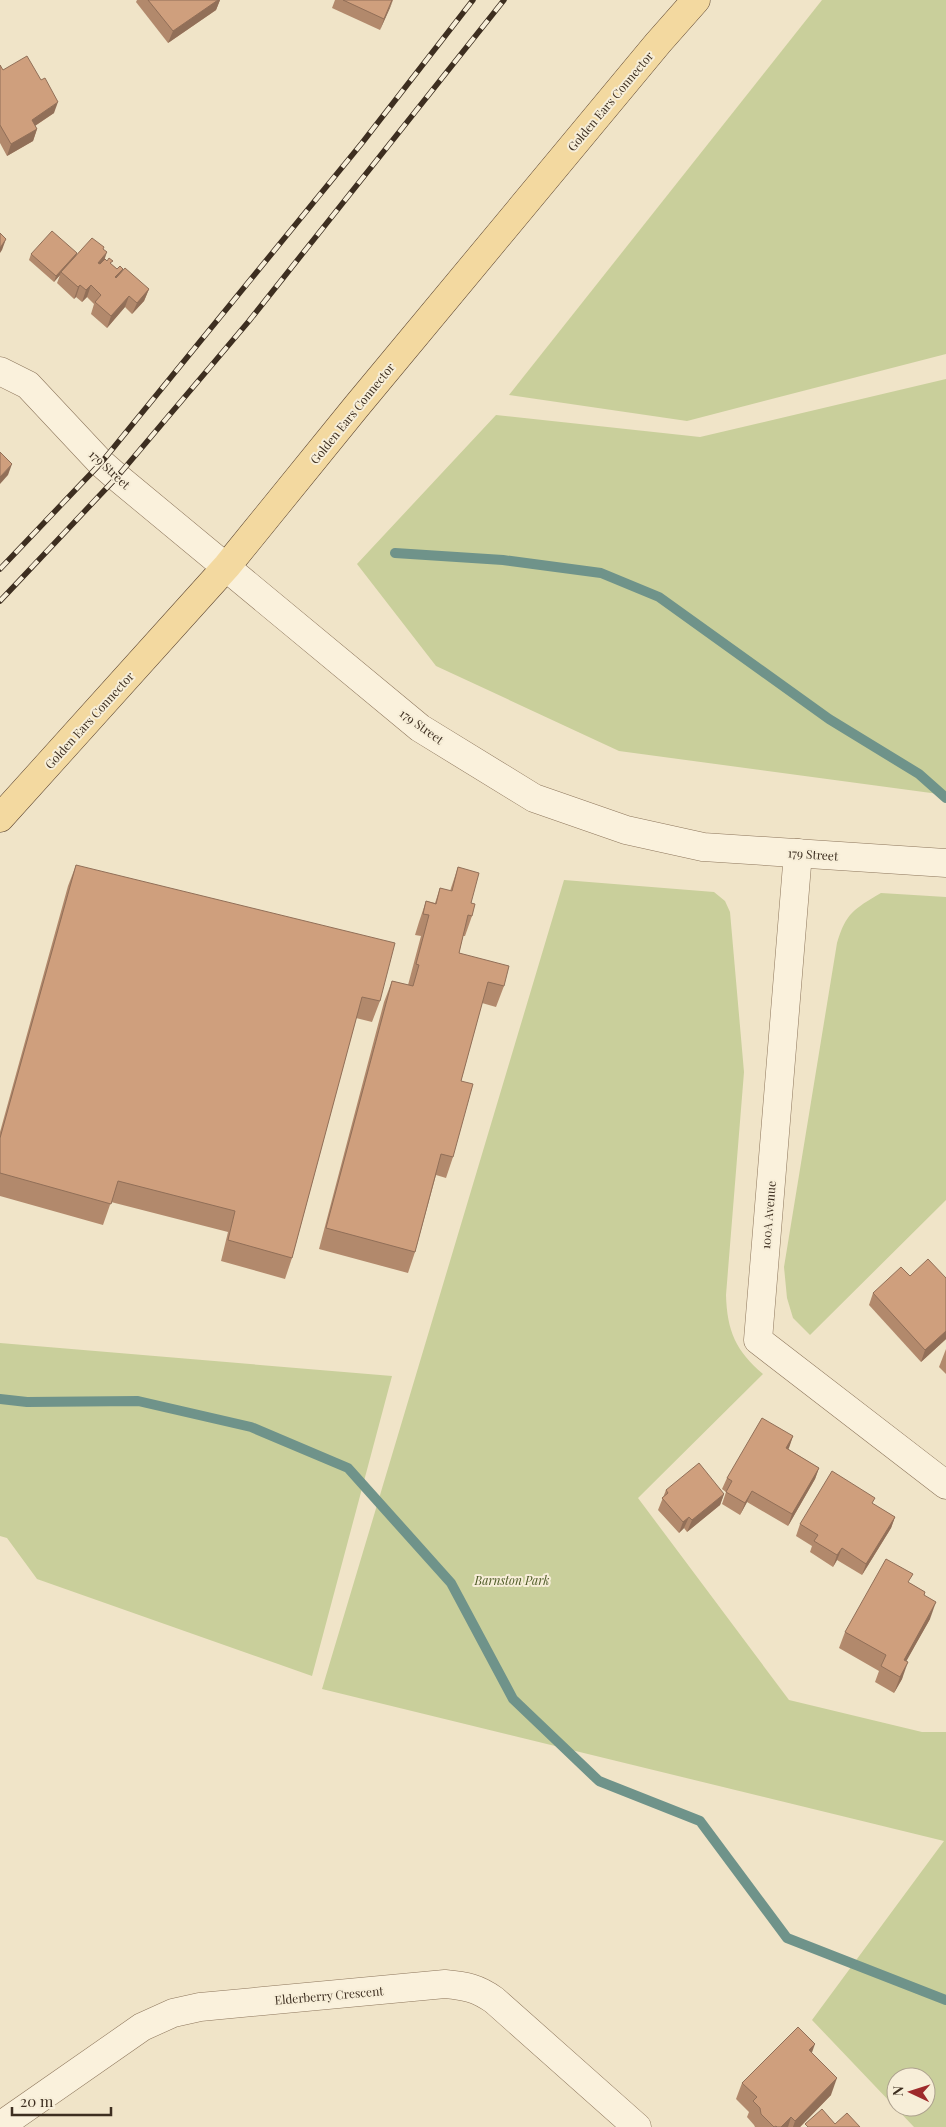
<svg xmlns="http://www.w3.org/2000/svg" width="946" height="2127" font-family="'Playfair Display',serif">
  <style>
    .green { fill: #c9cf9b; fill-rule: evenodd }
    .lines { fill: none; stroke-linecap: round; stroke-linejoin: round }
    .stream { stroke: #6f938a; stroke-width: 10 }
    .minor-casing { stroke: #8d765c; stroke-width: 29 }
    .major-casing { stroke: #5b4430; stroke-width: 29 }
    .minor { stroke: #faf1dc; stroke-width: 28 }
    .major { stroke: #f3d9a0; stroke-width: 28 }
    .rail-casing { stroke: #3d2e20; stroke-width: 5.5 }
    .rail { stroke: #f7eed8; stroke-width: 4; stroke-dasharray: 11; stroke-linecap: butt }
    .wall { fill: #b2896c }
    .shaded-wall { fill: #916f58 }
    .building { fill: #cf9f7d; stroke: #916f58 }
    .labels { text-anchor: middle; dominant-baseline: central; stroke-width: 4; stroke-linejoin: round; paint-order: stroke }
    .street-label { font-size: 12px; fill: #3d2e20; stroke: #f7eed8 }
    .park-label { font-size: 12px; font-style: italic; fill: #4d5a26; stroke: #f7eed8 }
  </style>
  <rect width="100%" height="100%" fill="#f0e4c8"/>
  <g class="green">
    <polygon points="822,0 946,0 946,354 687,421 509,395"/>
    <polygon points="946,379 946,795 619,751 436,666 357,564 496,415 700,437"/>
    <path d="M564,880L714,892L725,901L730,912L744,1072L726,1295C727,1331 736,1351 763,1374L638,1498L789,1700L922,1732H946V2127H914L812,2020L944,1841L322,1689ZM896,2077H926V2107H896Z"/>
    <path d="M881,893L946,897V1200L810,1335L793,1318L787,1298L784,1267L837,943C846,913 854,909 881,893Z"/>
    <polygon points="0,1343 392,1376 312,1676 37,1579 7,1538 0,1536"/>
  </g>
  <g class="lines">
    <g class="stream">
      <polyline points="395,553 503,560 601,573 659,597 829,719 919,774 946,798"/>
      <polyline points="0,1399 27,1402 138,1401 251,1427 348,1468 451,1583 513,1699 599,1781 700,1821 787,1938 946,2000"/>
    </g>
    <defs>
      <g id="minor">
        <polyline points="0,371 28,385 101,463 117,477 420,728 534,798 626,830 703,847 946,863"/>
        <polyline points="798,853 758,1340 946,1485"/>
        <path d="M0,2126L142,2027L173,2013L200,2007L445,1984C466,1986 477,1988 494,2000L637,2127"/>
      </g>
      <polyline id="major" points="0,818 227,566 356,407 658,43 696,0"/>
    </defs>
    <use href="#minor" class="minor-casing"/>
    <use href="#major" class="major-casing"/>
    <use href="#minor" class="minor"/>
    <use href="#major" class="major"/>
    <defs>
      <g id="rail">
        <polyline points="0,569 101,463 362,143 473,0"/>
        <polyline points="0,601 117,477 249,321 504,0"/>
      </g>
    </defs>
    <use href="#rail" class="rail-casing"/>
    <use href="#rail" class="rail"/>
  </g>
  <g class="wall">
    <polygon points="137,0 220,0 216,10 168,43 136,2"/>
    <polygon points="335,0 393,0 380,30 332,8"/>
    <polygon points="0,65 3,70 54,113 35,126 37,129 33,141 7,156 0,143"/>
    <polygon points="103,249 105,259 117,269 123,269 122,272 149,289 144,301 132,314 125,307 107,328 91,314 94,304 87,297 82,302 76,297 74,299 57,283 60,275 54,282 29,260 31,254 77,253 76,256"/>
    <polygon points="76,865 380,1001 372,1022 356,1018 292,1258 285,1279 221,1261 228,1232 111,1202 103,1225 0,1196 0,1132 68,886"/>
    <polygon points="458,867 471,903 472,916 465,936 463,936 459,953 504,986 496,1007 482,1003 461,1081 453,1157 446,1178 436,1175 415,1252 408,1273 319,1249 384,1002 392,981 408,985 421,936 415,935 419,922 426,901 435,903 440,888 450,891"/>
    <polygon points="910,1276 946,1278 946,1339 921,1362 869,1305 873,1293"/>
    <polygon points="946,1349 946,1374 939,1367"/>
    <polygon points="793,1436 788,1449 819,1468 815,1479 788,1526 747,1502 740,1515 722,1504 726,1492 722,1489 727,1478"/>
    <polygon points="666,1490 724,1494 720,1505 687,1532 684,1528 679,1533 658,1510"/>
    <polygon points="873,1504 895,1517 891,1528 862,1575 837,1560 833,1567 810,1552 812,1546 796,1536 800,1524"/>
    <polygon points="910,1583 925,1592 924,1596 930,1619 906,1661 902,1679 894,1693 875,1682 879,1671 839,1648 845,1632"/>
    <polygon points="812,2053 831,2095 800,2127 755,2127 754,2125 747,2117 749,2112 736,2099 742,2083"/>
  </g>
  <g class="shaded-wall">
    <polygon points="218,0 220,0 216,10 168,43 173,31"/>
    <polygon points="393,0 390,8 380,30 384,19"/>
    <polygon points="58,102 54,113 27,131 32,120"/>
    <polygon points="37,129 33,141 7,156 11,144"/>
    <polygon points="6,239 2,250 0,253 0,248"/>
    <polygon points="107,252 103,264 94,274 98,263"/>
    <polygon points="77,253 75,259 61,272 60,275 54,282 56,276"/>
    <polygon points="123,269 119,280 115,277"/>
    <polygon points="80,285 76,297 74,299 78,287"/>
    <polygon points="91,285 87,297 82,302 86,290"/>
    <polygon points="149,289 144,301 132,314 137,303"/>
    <polygon points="129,296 125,307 107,328 111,316"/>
    <polygon points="12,464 8,475 0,484 0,477"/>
    <polygon points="946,1331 946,1339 921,1362 925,1350"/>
    <polygon points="793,1436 789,1448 782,1460 786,1448"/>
    <polygon points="819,1468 815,1479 788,1526 792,1514"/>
    <polygon points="752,1491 747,1502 740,1515 745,1503"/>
    <polygon points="724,1494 720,1505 687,1532 692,1520"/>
    <polygon points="689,1517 684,1528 679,1533 683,1522"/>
    <polygon points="895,1517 891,1528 862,1575 866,1564"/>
    <polygon points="842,1548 837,1560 833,1567 837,1555"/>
    <polygon points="936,1602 930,1619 898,1676 904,1660"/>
    <polygon points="908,1662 902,1679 894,1693 900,1677"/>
    <polygon points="815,2044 809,2061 809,2050"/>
    <polygon points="837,2078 831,2095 800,2127 793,2127 795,2121"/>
    <polygon points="791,2117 788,2127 781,2127"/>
  </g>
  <g class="building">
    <polygon points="148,0 218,0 173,31"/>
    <polygon points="343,0 392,0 384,19"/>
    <polygon points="27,56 41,80 45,78 58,102 32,120 37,129 11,144 0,125 0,65 3,70"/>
    <polygon points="52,231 77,253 56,276 31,254"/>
    <polygon points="0,233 6,239 0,248"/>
    <polygon points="92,238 104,247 103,249 107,252 98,263 100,264 105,259 107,261 109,258 113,261 110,263 117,269 120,266 123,269 115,277 116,278 125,268 149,289 137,303 129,296 111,316 95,302 101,295 91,285 86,290 80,285 78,287 61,272"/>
    <polygon points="0,452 12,464 0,477"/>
    <polygon points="76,865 395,943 380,1001 362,997 292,1258 228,1240 235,1211 118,1181 111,1204 0,1173 0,1138"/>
    <polygon points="458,867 479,873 471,903 475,904 472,916 468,915 459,953 509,966 504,986 488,982 461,1081 473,1084 453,1157 441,1154 415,1252 326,1228 392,981 413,986 419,965 416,964 429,915 423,914 426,901 436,904 440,888 452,891"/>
    <polygon points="928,1259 946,1278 946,1331 925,1350 873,1293 901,1267 910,1276"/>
    <polygon points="762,1418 793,1436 786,1448 819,1468 792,1514 752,1491 745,1503 726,1492 732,1481 727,1478"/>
    <polygon points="699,1463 724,1494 692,1520 689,1517 683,1522 662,1498 668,1493 666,1490"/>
    <polygon points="832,1471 875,1498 872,1503 895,1517 866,1564 842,1548 837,1555 814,1541 818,1535 800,1524"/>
    <polygon points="886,1559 913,1574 908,1582 925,1592 924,1595 936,1602 904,1660 908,1662 900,1677 881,1666 886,1655 845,1632"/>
    <polygon points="798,2027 815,2044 809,2050 837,2078 795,2121 791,2117 781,2127 777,2127 776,2126 774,2127 761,2114 760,2108 753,2101 757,2097 742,2083"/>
    <polygon points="822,2109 835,2124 847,2113 860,2127 808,2127 805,2124"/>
  </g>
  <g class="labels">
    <g class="street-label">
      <text transform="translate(610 101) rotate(-50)">Golden Ears Connector</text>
      <text transform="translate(352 413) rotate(-51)">Golden Ears Connector</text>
      <text transform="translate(110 469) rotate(43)">179 Street</text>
      <text transform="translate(89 720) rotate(-48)">Golden Ears Connector</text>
      <text transform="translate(422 726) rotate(36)">179 Street</text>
      <text transform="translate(813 854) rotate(4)">179 Street</text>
      <text transform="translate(768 1215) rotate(-85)">100A Avenue</text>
      <text transform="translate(329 1995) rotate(-5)">Elderberry Crescent</text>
    </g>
    <g class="park-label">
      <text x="512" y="1580">Barnston Park</text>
    </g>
  </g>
  <g transform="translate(911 2092) rotate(274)"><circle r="24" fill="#f7eed8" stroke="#ada18e"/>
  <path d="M0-4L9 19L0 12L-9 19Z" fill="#9e2a2b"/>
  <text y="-8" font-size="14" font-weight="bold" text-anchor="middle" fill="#3d2e20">N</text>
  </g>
  <path d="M12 2107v8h99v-8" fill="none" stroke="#3d2e20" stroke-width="2.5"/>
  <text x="20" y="2107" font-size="15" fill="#3d2e20" stroke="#f7eed8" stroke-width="4" paint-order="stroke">20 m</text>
</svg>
